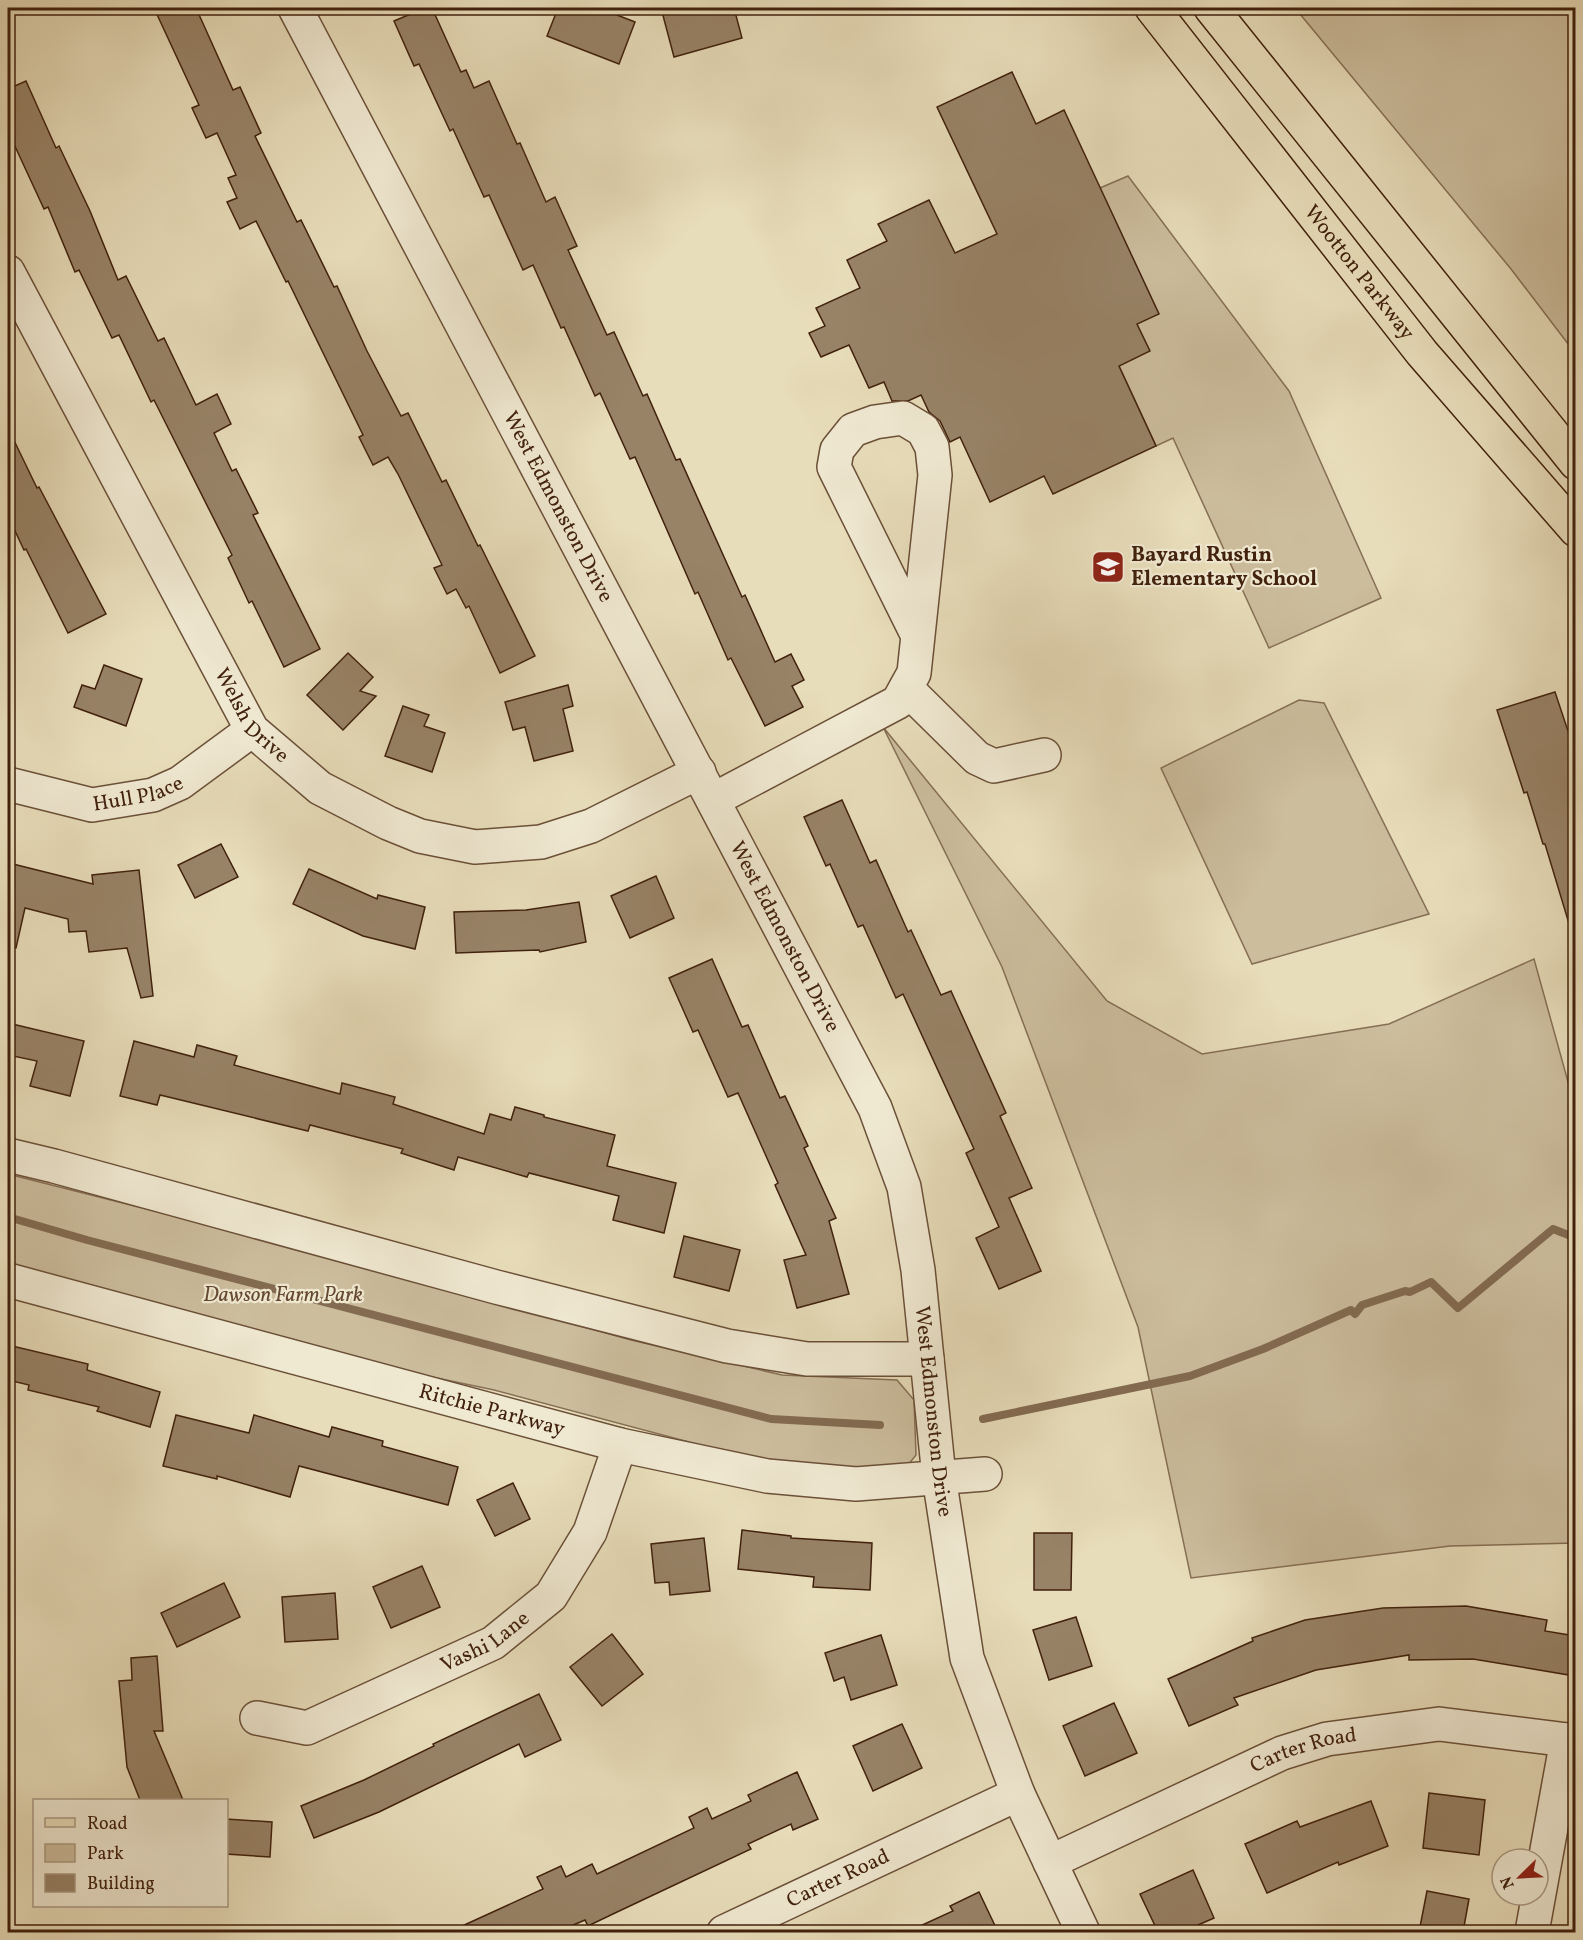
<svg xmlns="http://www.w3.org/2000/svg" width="1583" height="1940" font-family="Vollkorn,serif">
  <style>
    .green { fill: #ccbd9d; stroke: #866f55; stroke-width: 1.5 }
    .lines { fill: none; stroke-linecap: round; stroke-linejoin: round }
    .stream { stroke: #836b51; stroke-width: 8 }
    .building { fill: #988367; stroke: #41210d; stroke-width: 1.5 }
    .minor-casing { stroke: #6b5038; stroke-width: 36 }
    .major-casing { stroke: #41210d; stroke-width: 36 }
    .minor { stroke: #f0e9d2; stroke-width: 33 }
    .major { stroke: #e8ddba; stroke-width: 33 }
    .labels { text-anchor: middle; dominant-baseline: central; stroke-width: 4.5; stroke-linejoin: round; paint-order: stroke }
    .street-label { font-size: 21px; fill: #41210d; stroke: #f0e9d2 }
    .poi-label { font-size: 21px; font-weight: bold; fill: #41210d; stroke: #f0e9d2; text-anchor: start }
    .park-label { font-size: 21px; font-style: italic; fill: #644831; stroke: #f0e9d2 }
  </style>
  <rect width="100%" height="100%" fill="#e8ddba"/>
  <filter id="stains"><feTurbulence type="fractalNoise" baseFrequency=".00333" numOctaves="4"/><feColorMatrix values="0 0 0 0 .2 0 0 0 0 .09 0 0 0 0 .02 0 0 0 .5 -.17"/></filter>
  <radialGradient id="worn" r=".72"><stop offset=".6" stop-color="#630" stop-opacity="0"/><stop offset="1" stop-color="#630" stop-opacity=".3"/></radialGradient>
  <g class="green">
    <polygon points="1295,8 1575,8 1575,353 1511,269"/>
    <polygon points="1128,176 1289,391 1381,598 1269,648 1173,438 1156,446 1119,366 1137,324 1100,188"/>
    <polygon points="1299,700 1324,703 1429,914 1252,964 1161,768"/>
    <polygon points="883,727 1107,1001 1202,1054 1389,1024 1534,959 1575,1107 1575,1543 1450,1546 1191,1578 1138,1327 1002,967"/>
    <polygon points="8,1174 320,1253 631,1340 782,1375 897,1380 914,1400 916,1455 908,1465 892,1472 764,1462 494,1390 270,1343 8,1268"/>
  </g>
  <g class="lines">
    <g class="stream">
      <polyline points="8,1217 87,1240 771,1419 880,1425"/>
      <polyline points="983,1419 1190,1376 1263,1349 1351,1310 1355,1314 1362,1305 1405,1291 1410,1292 1431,1282 1458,1308 1553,1229 1576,1238"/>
    </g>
  </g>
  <g class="building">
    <polygon points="154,8 196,8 233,90 240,87 261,133 255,136 297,222 301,220 334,287 337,286 367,351 401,416 408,413 442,482 446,480 478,546 480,545 535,656 500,673 469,606 466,608 456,589 447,594 434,568 442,565 398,474 388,457 373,465 359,437 363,435 288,281 286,282 256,221 240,229 227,202 237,198 228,178 236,175 217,133 206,138 192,108 199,105"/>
    <polygon points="425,8 432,8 461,72 466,70 474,88 489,81 517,144 520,143 546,202 555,197 577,246 568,250 607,335 614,332 643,396 647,394 676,460 680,459 742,597 745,595 775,662 791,654 804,680 792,686 803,707 765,726 731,658 728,660 698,592 695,594 635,457 630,459 600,393 595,396 564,327 561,328 533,265 523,270 489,195 484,197 453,129 450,131 419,64 414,66 394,21"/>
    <polygon points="558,8 599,8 635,22 619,64 547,36"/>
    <polygon points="661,8 734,8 742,38 674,57"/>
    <polygon points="1012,72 1036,124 1064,110 1159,314 1137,324 1150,351 1119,366 1156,446 1053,494 1044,476 990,502 960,437 950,442 940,421 929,412 921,395 908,401 892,401 884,382 869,388 849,345 821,357 809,333 825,326 816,308 860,288 847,260 887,241 878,224 929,200 955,253 997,234 937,107"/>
    <polygon points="26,81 56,148 59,146 90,211 118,280 126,276 158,341 164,338 196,405 217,394 231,424 214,433 232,471 236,469 258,513 253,515 320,649 284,667 252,601 249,603 228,558 232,555 154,400 151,402 119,335 112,338 79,270 75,272 48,207 44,209 13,142 8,145 8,89"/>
    <polygon points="8,428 37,488 39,487 106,614 68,633 26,549 24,550 8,516"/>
    <polygon points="348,653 373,677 360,691 376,696 343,730 307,695"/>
    <polygon points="104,665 142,679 126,726 74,707 82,685 95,689"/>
    <polygon points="568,685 573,706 563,709 573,751 534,761 525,727 513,730 505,702"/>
    <polygon points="1555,692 1575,752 1575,926 1570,927 1545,844 1543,844 1527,792 1524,793 1497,710"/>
    <polygon points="403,706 429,715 424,726 445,733 432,772 385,756"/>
    <polygon points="842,800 870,863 876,860 908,932 911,930 941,995 951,991 1006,1113 1000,1116 1032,1188 1009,1198 1041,1271 999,1289 976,1238 999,1227 966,1153 974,1149 903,994 896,998 863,925 858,927 830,864 826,866 804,817"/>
    <polygon points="221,844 238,877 195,898 178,865"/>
    <polygon points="13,864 93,884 92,875 139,870 153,996 141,998 127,948 89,952 86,931 69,932 68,919 25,908 16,948 8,947 8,886"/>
    <polygon points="309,869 377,899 378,895 425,907 415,949 363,936 293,904"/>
    <polygon points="656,876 674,918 630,938 611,896"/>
    <polygon points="579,902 586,942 540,952 539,950 456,953 454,912 526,910"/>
    <polygon points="712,959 742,1027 748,1025 780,1098 785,1096 808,1146 804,1148 836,1218 829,1221 849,1294 797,1308 784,1260 806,1255 775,1185 778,1183 738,1093 728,1097 698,1030 693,1032 669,978"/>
    <polygon points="8,1023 84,1041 70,1096 30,1086 37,1061 8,1055"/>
    <polygon points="134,1041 194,1057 197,1045 237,1056 234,1065 340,1094 342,1083 395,1097 393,1104 484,1134 490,1114 511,1120 515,1107 544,1115 544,1117 615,1135 607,1166 676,1183 664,1233 613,1220 619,1196 529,1173 527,1177 458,1157 454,1170 401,1153 403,1149 310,1125 308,1131 160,1095 157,1105 120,1096"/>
    <polygon points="684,1236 740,1250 729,1291 674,1277"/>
    <polygon points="8,1345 88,1364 87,1370 160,1392 150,1427 97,1411 99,1407 28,1390 29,1385 8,1380"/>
    <polygon points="176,1415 249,1433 254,1415 329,1437 332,1427 383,1441 382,1446 458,1467 448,1505 299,1466 290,1497 217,1476 217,1479 163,1466"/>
    <polygon points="513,1483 530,1519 495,1536 477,1500"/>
    <polygon points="742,1530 791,1536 791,1538 872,1543 870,1590 813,1587 814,1577 738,1569"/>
    <polygon points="1034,1533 1072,1533 1071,1590 1034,1590"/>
    <polygon points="704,1538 710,1591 670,1595 669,1582 655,1583 651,1544"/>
    <polygon points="422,1566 440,1607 391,1628 373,1587"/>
    <polygon points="224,1583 240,1617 177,1647 161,1613"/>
    <polygon points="335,1593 338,1639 285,1642 282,1597"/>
    <polygon points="1466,1606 1547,1620 1545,1631 1575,1636 1575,1676 1473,1659 1409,1660 1409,1655 1316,1670 1234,1698 1238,1705 1189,1726 1168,1679 1253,1641 1252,1638 1305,1620 1383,1608"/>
    <polygon points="1076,1617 1092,1666 1049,1680 1033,1630"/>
    <polygon points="612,1634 643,1674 602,1706 570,1667"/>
    <polygon points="881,1635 897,1685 851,1700 844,1677 834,1681 825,1653"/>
    <polygon points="157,1656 163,1731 154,1731 183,1800 140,1800 127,1767 119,1681 132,1680 131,1658"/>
    <polygon points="539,1694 561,1740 525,1757 519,1744 379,1812 314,1838 301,1806 364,1780 434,1746 433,1744"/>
    <polygon points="1114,1703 1137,1753 1085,1776 1063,1726"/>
    <polygon points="902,1724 922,1768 873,1791 853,1746"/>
    <polygon points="797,1772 818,1819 793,1830 791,1824 748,1844 751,1849 615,1913 588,1926 585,1920 557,1932 449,1932 543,1889 537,1877 561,1866 566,1877 592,1864 597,1874 694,1828 689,1817 707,1808 712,1819 751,1801 748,1795"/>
    <polygon points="1429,1793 1485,1800 1479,1855 1423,1848"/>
    <polygon points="1371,1801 1388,1846 1339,1865 1338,1862 1267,1893 1245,1844 1297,1821 1300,1827"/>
    <polygon points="226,1819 272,1822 270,1857 226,1854"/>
    <polygon points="1193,1870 1214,1918 1182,1932 1158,1932 1140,1894"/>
    <polygon points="1427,1891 1469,1899 1463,1932 1419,1932"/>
    <polygon points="979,1892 998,1932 907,1932 953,1911 950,1906"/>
  </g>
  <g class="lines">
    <defs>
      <g id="minor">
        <path id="s1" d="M295,8L875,1108L904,1187L918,1270L939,1477L967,1658L1018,1794L1083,1932"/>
        <path id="s2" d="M8,272L252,730L320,788L388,823L420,836L475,847L541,842L591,826L699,772"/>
        <polyline points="906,688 977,758 994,766 1044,755"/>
        <path id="s3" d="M8,784L92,805L153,795L180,783L252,730"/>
        <polyline points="713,800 898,702 914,673 935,475 932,447 923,430 903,418 875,422 853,430 837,450 834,467 917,634"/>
        <polyline points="8,1155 54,1166 496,1287 727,1346 807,1359 927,1359"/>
        <path id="s4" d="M8,1280L620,1445L767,1476L856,1484L985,1474"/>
        <path id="s5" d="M257,1718L307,1728L493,1643L551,1596L590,1532L620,1445"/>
        <path id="s6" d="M1050,1862L1282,1753L1327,1739L1439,1724L1576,1741"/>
        <path id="s7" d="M724,1932L1018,1794"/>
        <polyline points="1532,1932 1567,1740"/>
      </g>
      <g id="major">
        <path id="s8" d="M1152,8L1422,353L1576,530"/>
        <polyline points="1211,8 1576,463"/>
      </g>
    </defs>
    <use href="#minor" class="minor-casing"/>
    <use href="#major" class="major-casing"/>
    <use href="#minor" class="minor"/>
    <use href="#major" class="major"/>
  </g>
  <defs>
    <symbol id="school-square" viewBox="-11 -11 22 22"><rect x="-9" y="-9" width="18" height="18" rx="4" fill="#8f2418" stroke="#f0e9d2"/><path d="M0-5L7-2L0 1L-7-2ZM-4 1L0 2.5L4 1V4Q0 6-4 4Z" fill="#fff"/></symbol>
  </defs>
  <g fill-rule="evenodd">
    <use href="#school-square" x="1089" y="548" width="38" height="38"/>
  </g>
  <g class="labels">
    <g class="street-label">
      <text stroke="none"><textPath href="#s8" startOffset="336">Wootton Parkway</textPath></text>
      <text stroke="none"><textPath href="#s1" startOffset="564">West Edmonston Drive</textPath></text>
      <text stroke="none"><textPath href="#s2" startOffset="507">Welsh Drive</textPath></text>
      <text stroke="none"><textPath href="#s3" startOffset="134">Hull Place</textPath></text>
      <text stroke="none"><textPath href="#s1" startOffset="1050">West Edmonston Drive</textPath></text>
      <text stroke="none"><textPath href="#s4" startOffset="501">Ritchie Parkway</textPath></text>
      <text stroke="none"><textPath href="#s1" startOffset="1554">West Edmonston Drive</textPath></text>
      <text stroke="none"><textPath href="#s5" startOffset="249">Vashi Lane</textPath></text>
      <text stroke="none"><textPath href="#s6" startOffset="278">Carter Road</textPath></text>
      <text stroke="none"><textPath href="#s7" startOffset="126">Carter Road</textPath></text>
    </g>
    <g class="poi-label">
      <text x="1131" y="555">Bayard Rustin<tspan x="1131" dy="24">Elementary School</tspan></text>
    </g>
    <g class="park-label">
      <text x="283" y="1295">Dawson Farm Park</text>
    </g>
  </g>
  <rect width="1583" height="1940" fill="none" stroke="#e8ddba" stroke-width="30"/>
  <rect x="9" y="9" width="1565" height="1922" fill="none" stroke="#41210d" stroke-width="3"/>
  <rect x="15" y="15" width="1553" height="1910" fill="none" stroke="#41210d" stroke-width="1.5"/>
  <rect x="33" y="1799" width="195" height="108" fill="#f0e9d2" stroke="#aa9983" stroke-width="1.5"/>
  <rect x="45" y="1818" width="30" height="9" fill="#e8ddba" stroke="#aa9983" stroke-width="1.5"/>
  <text x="87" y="1829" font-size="18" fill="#41210d">Road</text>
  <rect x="45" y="1844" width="30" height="18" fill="#ccbd9d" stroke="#aa9983" stroke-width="1.5"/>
  <text x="87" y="1859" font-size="18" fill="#41210d">Park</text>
  <rect x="45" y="1874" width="30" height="18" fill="#988367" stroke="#aa9983" stroke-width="1.5"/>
  <text x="87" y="1889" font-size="18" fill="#41210d">Building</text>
  <g transform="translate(1520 1877) rotate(246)"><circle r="28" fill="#f0e9d2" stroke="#aa9983" stroke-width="1.5"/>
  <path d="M0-4.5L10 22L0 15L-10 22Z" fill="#8f2418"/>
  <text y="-9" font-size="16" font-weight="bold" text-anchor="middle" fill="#41210d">N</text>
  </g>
  <rect width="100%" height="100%" filter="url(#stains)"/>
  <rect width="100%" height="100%" fill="url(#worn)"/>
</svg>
